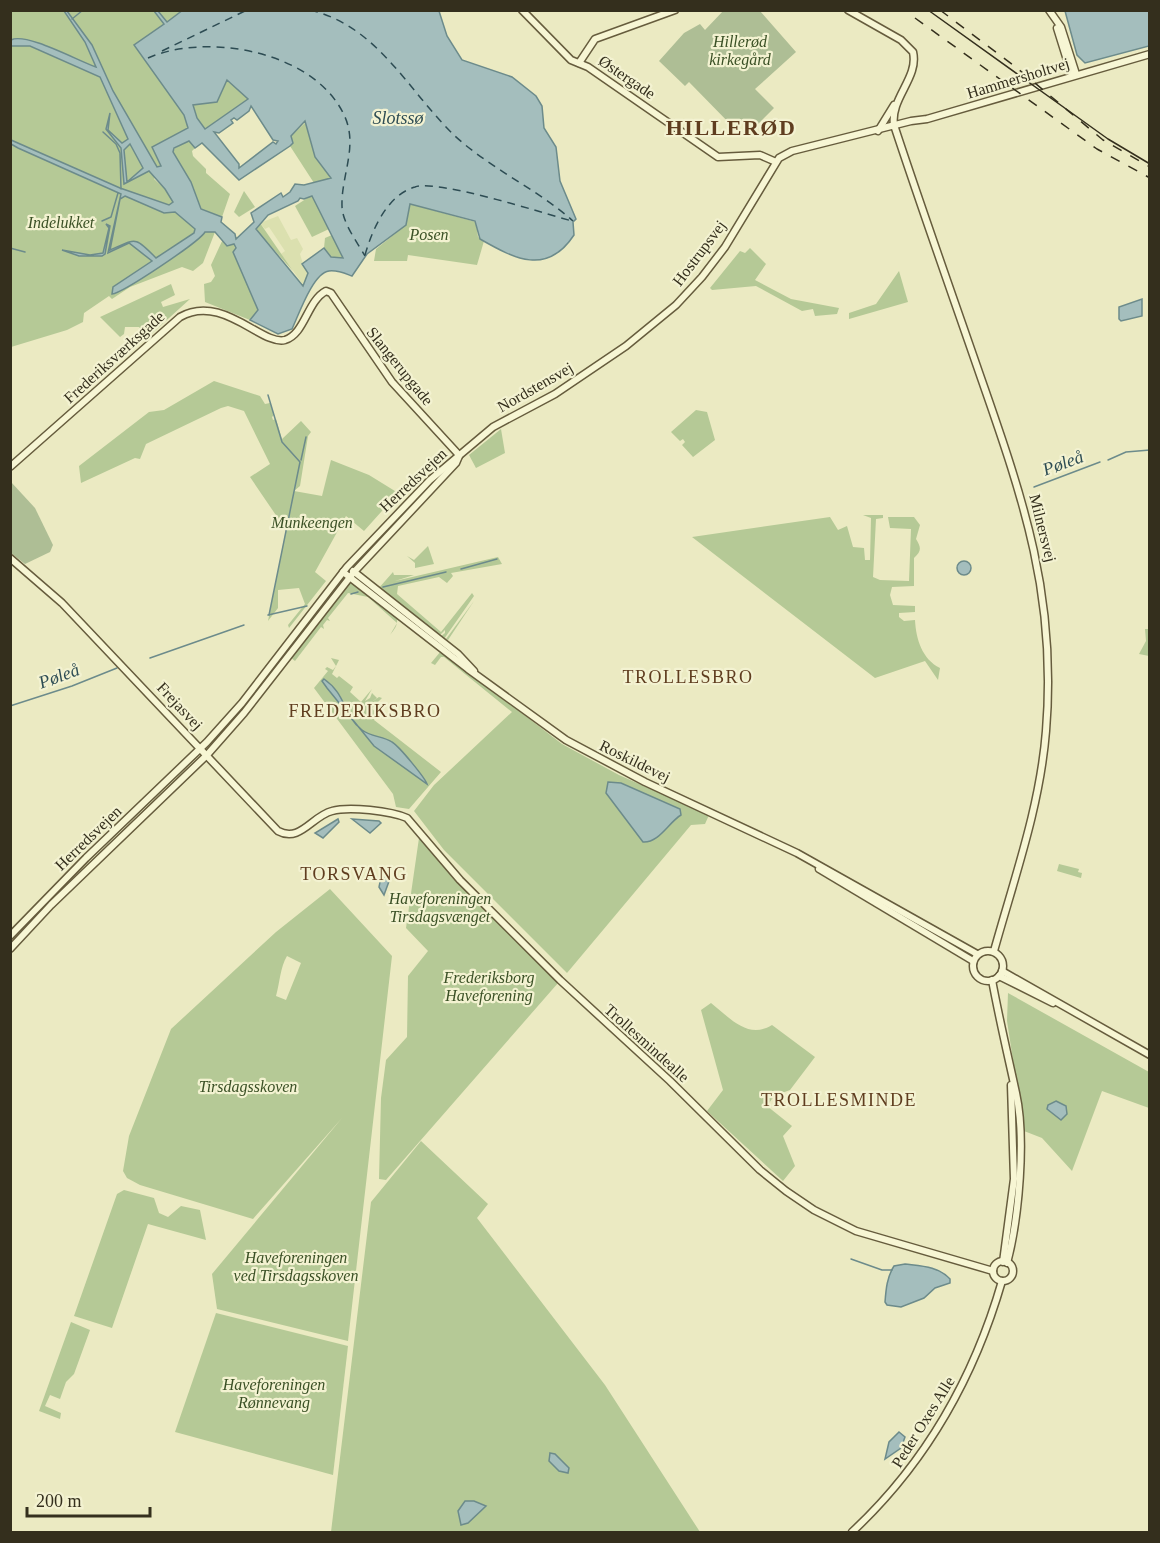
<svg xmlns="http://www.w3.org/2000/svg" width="1160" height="1543" font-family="Georgia,serif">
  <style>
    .farmland { fill: #dbe0af }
    .green { fill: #b5c996; fill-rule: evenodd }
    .cemetery { fill: #aebe95 }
    .water { fill: #a4bebd; stroke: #6c8b8b; stroke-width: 1.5; fill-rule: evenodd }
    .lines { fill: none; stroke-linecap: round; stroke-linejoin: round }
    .stream { stroke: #6c8b8b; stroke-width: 1.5 }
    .ferry { stroke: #2d4c53; stroke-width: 1.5; stroke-dasharray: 8 6; stroke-linecap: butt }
    .secondary-casing { stroke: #665c3d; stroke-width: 9 }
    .secondary { stroke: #f7f6d4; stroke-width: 6 }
    .tram { stroke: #342f1d; stroke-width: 1.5 }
    .rail { stroke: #342f1d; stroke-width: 1.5; stroke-dasharray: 10 10; stroke-linecap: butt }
    .labels { text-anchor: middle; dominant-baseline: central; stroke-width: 4.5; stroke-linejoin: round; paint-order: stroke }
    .park-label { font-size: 16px; font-style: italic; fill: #3a5025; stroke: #f3f2d1 }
    .street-label { font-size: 16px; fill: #342f1d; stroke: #f3f2d1 }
    .water-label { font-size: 18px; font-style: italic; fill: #2d4c53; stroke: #f3f2d1 }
    .neighbourhood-label { font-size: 18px; letter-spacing: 1.5px; fill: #5f3d1f; stroke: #f3f2d1 }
    .district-label { font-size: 22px; font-weight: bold; letter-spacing: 1.5px; fill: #5f3d1f; stroke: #f3f2d1 }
  </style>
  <rect width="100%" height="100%" fill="#ebeac2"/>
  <polygon class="farmland" points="278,216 291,240 297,238 303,249 300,254 303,264 308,273 304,286 281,254 285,251 269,227 265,229 260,223"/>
  <g class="green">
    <polygon points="10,11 183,11 135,45 184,115 188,128 152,147 161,167 154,179 165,189 173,202 205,232 215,232 203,263 193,271 182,267 130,287 112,299 109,296 84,313 83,322 67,330 11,347"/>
    <polygon points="227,80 249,99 205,129 197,118 193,104 217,102"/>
    <polygon points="306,122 314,153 331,178 314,183 290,146 292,143 291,136"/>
    <polygon points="189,141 195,148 192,151 193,156 206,169 206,173 230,194 222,217 201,209 191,182 173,152 175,148"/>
    <polygon points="244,191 255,207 239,217 234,212"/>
    <polygon points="312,195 329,229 312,237 295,206"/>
    <polygon points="410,204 476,222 478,237 484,241 477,265 408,255 407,261 374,261 376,249 406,225"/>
    <polygon points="260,223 293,271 258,232 256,229"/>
    <polygon points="332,235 344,259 331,257 324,248 325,238"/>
    <polygon points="223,239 234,244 239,266 258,310 250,320 205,302 204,284 211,282 215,276 211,265"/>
    <polygon points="750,248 766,264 755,280 791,299 839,308 837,314 815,316 813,309 802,311 756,286 712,290 710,288 740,251 745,253"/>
    <polygon points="899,271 908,302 849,319 849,313 876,304"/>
    <polygon points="171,284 175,295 161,302 163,307 190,299 148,337 139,327 125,327 124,334 120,337 100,317"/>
    <polygon points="214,381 260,396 265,404 270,403 274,415 272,417 273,420 276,419 282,439 301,421 311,432 308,436 300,486 294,491 322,496 331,460 369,475 403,496 390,502 364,531 346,516 315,572 326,581 289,628 288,625 305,604 299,588 278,590 278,608 268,621 286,530 250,477 270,464 244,411 228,406 221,408 146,444 140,459 135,458 81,483 79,466 149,412 164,410"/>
    <polygon points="696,410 707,412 715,440 693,457 682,445 685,442 683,439 680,441 671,432"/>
    <polygon points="501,429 505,453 476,468 469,455"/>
    <path d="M863,515H883V518L876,519L873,577L880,580L909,581L911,529L890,528L888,517H914L920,525L916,539C921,547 922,551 914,558V586L892,587L890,595L893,605L915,606V612L899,613V617L904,621L915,620C916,639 922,659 940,668L938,680L925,661L875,678L692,537L830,517L838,530L847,526L853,547L864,548L865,560H870L871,518Z"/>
    <polygon points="428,546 434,564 415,568 415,563 407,556 414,560"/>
    <polygon points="498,557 502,564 451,573 453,576 447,583 439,577 398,586 397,594 441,632 472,593 474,596 444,639 440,637 445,633 445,630 440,635 378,589 393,572 394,575 414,575 395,581"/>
    <path d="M347,584H355L398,618L399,621L397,619C398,625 394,630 390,635L397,623L368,597L348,593L328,618L330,621L327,620L323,625L324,629L321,627L295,661L290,657Z"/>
    <polygon points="474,601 448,640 446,639"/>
    <polygon points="1145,629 1149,629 1149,656 1139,654 1146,641"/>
    <polygon points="441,651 562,744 619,775 709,815 705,824 691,825 567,973 444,850 414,811 434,785 512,712 444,657 441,657 435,665 431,663"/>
    <polygon points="331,658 339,660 332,674 337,678 339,676 353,687 350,692 361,702 372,689 365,701 370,698 372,693 377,698 370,703 379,697 382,698 372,708 377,715 374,720 441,772 409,809 396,807 393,794 314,688 328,671 325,669 327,667 333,670 336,666"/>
    <polygon points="419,838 558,983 386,1180 379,1179 381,1098 386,1060 407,1037 408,976 428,951 406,928"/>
    <polygon points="1059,864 1079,869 1078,872 1082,873 1081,878 1057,871"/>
    <path d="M330,889L392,956L348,1341L217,1309L212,1274L342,1118L253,1219L140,1185L127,1178L123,1171L129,1136L171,1029L276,932ZM287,956L301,963L286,1000L276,996C280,982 280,968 287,956Z"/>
    <polygon points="1008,993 1149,1072 1149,1108 1102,1091 1072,1171 1042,1138 1024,1131 1007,1021"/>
    <path d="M711,1003C730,1018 748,1040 772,1025L815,1057L790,1090L774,1096L767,1106L792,1126L783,1136L795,1166L783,1181L707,1111L723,1090L701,1010Z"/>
    <polygon points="421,1141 488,1204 477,1218 605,1385 700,1532 331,1532 371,1202"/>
    <polygon points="124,1190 154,1198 159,1213 168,1217 181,1206 200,1210 206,1240 148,1224 112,1328 74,1316 117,1194"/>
    <polygon points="216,1313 348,1346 333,1475 175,1432"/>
    <polygon points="71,1322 90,1330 74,1374 66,1382 60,1399 50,1395 45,1406 61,1413 60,1419 39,1411"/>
  </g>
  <g class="cemetery">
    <polygon points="724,10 760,11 796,52 755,89 774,108 751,131 742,121 735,129 689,82 685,86 659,61 684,33 700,24 705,30"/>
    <polygon points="11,482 35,508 53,545 50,552 25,564 11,553"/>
  </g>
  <g class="water">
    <path d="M183,10L439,11L447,36L462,60L512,77L536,96L542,106L544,128L556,147L560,181L576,219L573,222L574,235C547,276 515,259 480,239L475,221L410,204L406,225L367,254L352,276C344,273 338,270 329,271C313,273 299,314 292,329L278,334L250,320L258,310L233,252L236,248L234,244L227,246L215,232H205C199,242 123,293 112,294L113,287L152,261L129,243L108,253L121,194L18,148L11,144V140L120,188L169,205L173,202L165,189L149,171L124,184L121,148L106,129L110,113L108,130L122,143L128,139L100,77L30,46H11V40C26,32 78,61 96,67L85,42L64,11H67L92,45L113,91L157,167L161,166L152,147L188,128L184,115L134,45L164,24L154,11H158L167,22ZM227,80L248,99L205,129L197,118L193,105L217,102ZM251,106L273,140L278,141L276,144L273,142L239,168V164L214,132L219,133L233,123L231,120L234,118L237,120L249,111ZM305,121L315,157L331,178L304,185L295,184L290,192L283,197L281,193L251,213L254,222L236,239L235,234L221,222L222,217L201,209L191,182L173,152L174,148L189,141L195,148L202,143L239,180L290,146L293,143L291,136ZM130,144L143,168L127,182L124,150ZM125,196L164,213L175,212L195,229L194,233L156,258C134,235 136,239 110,250L120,199ZM312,196L343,258L331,257L324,248L302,264L308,273L303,286L256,229L268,215L298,201L300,198L304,199Z"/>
    <polygon points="1065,11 1149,11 1149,46 1085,63 1077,55"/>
    <polygon points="106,224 110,226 105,254 102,256 79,256 62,250 90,255 103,253 109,228"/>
    <polygon points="1142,299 1142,316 1121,321 1119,319 1119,307"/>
    <circle cx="964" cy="568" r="7"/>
    <path d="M324,679C347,695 342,714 362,730C371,737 383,736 392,742C400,747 425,778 427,784L374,746L327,688L322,681Z"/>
    <path d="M608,782L621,783L680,809L681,815C668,823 659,843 643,842L606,793Z"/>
    <polygon points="338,819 339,822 323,838 315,833"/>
    <polygon points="352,819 379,821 381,823 370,833"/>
    <polygon points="385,869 392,873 384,895 379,887 382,872"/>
    <polygon points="1056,1101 1066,1106 1067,1114 1061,1120 1047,1109 1048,1105"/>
    <path d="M905,1264C921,1266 938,1266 950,1279V1283L935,1288L924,1298L901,1307L887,1305L885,1302C886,1289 887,1277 894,1266Z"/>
    <polygon points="899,1432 905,1437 901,1448 885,1459 889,1442"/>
    <polygon points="550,1453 555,1454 569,1468 568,1473 559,1471 549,1461"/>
    <polygon points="465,1501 474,1501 486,1506 468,1523 461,1525 458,1511"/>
  </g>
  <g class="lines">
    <g class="stream">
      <polyline points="72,19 83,10"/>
      <polyline points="103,132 116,144 120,153 121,189"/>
      <polyline points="102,221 111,217 118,193"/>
      <polyline points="10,248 25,252"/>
      <polyline points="268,395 282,442 300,462 269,615"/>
      <polyline points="301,460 306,437"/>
      <polyline points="1108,460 1126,452 1150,450"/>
      <polyline points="1034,487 1100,462"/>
      <polyline points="461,569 497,559"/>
      <polyline points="383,587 446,572"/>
      <polyline points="351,594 358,592"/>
      <polyline points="268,615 307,606"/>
      <polyline points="150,658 244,625"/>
      <polyline points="10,706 72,686 117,668"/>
      <polyline points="851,1259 882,1270 892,1270"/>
    </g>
    <g class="ferry">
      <path d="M310,10C378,26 408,91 455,136C491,169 537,189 573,221"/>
      <polyline points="162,51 247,10"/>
      <path d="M148,58C207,32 316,51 345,117C358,147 341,176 342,206C342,222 357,242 365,256"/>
      <path d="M365,255C372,230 387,195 415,187C437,179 543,213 572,221"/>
    </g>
    <defs>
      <g id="secondary">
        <polyline points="522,10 571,60 588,67 718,157 760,155 776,162"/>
        <path d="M848,10L901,40L913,52C919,78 890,98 894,125C922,210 952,294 981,378C1024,501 1057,598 1046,731C1040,807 1014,879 994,951"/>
        <polyline points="1049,10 1061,27 1076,74"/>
        <polyline points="1057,28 1072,76"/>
        <polyline points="579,63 595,39 675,10"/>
        <polyline points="878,131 894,105"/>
        <path d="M10,467L180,317C222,293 262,346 285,340C305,334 307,301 326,291L331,293L392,382L459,455"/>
        <path d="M10,558L62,603L278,831C300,843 312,816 332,811C349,806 391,811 407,818L460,880L560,980L670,1081L760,1170L786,1191L814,1210L856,1231L993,1271"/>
        <polyline points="353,571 458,654 474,671"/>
        <polyline points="343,572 468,669 566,740 645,782 797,853 977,954"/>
        <polyline points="819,869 973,961"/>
        <polyline points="10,936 86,858 207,742 242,703 347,567 430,480 493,427 555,394 626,346 676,305 702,277 725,247 779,158 792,151 911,121 927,119 1150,54"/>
        <polyline points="10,949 51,905 207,755 244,713 354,572 456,463 459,456"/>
        <circle cx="988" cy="966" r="15"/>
        <polyline points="1002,971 1150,1055"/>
        <polyline points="999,976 1053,1003"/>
        <path d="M992,980C999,1018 1008,1056 1016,1093C1026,1138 1019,1218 1007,1263"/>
        <circle cx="1003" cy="1271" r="10"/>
        <polyline points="1003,1262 1014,1179 1011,1085"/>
        <path d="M852,1532C926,1463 974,1378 1002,1281"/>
      </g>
    </defs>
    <use href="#secondary" class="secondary-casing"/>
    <use href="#secondary" class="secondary"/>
    <polyline class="tram" points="928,10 1108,139 1150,164"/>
    <g class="rail">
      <polyline points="940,10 1017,68 1103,140 1150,167"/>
      <polyline points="915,18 1097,149 1150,178"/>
    </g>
  </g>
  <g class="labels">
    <g class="park-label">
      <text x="740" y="41">Hillerød<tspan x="740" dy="18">kirkegård</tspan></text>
      <text x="61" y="222">Indelukket</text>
      <text x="429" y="234">Posen</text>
      <text x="312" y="522">Munkeengen</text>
      <text x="440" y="898">Haveforeningen<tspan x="440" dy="18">Tirsdagsvænget</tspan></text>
      <text x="489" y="977">Frederiksborg<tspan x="489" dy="18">Haveforening</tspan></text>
      <text x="248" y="1086">Tirsdagsskoven</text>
      <text x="296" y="1257">Haveforeningen<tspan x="296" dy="18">ved Tirsdagsskoven</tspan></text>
      <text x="274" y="1384">Haveforeningen<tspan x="274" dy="18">Rønnevang</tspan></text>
    </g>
    <g class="street-label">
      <text transform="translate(627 77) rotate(34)">Østergade</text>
      <text transform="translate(1018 78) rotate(-17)">Hammersholtvej</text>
      <text transform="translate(699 253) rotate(-53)">Hostrupsvej</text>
      <text transform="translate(114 357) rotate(-42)">Frederiksværksgade</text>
      <text transform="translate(400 366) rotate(51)">Slangerupgade</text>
      <text transform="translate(535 387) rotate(-30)">Nordstensvej</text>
      <text transform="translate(413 480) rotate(-43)">Herredsvejen</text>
      <text transform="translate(1043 528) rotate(76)">Milnersvej</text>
      <text transform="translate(180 706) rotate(47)">Frejasvej</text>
      <text transform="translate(635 761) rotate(26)">Roskildevej</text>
      <text transform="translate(88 838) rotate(-44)">Herredsvejen</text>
      <text transform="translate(647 1043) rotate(42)">Trollesmindealle</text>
      <text transform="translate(923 1422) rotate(-58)">Peder Oxes Alle</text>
    </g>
    <g class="water-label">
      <text x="398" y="118">Slotssø</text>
      <text transform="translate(1063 463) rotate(-20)">Pøleå</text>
      <text transform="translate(59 676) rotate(-20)">Pøleå</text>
    </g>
    <g class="neighbourhood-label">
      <text x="688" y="677">TROLLESBRO</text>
      <text x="365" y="711">FREDERIKSBRO</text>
      <text x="354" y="874">TORSVANG</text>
      <text x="839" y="1100">TROLLESMINDE</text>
    </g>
    <g class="district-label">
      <text x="731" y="127">HILLERØD</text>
    </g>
  </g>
  <rect width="1160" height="1543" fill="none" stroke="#342f1d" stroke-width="24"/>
  <path d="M27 1507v9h123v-9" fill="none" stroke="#342f1d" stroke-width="3"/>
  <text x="36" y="1507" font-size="18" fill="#342f1d" stroke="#f3f2d1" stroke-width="4.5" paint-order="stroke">200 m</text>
</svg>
